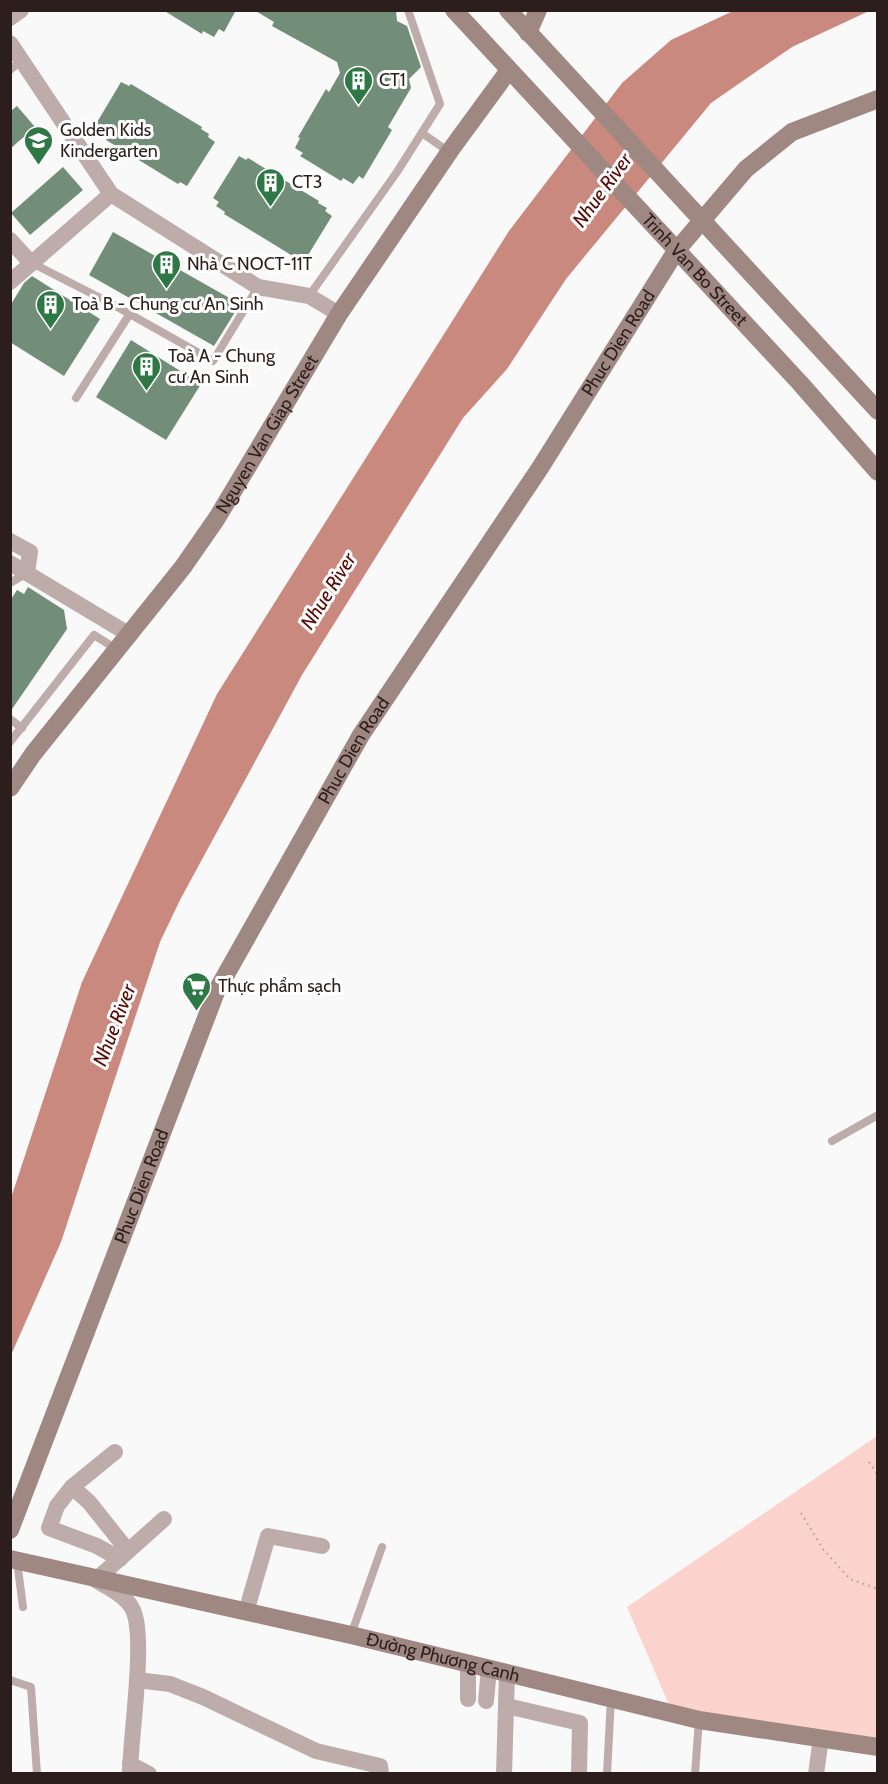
<svg xmlns="http://www.w3.org/2000/svg" width="888" height="1784" font-family="Cabin,sans-serif">
  <style>
    .green { fill: #fcd3cc }
    .water { fill: #c9897f }
    .building { fill: #728e78 }
    .lines { fill: none; stroke-linecap: round; stroke-linejoin: round }
    .path { stroke: #a7a2a1; stroke-width: 2; stroke-dasharray: 1.5 4.5; stroke-linecap: butt }
    .lane { stroke: #bdaca9; stroke-width: 8 }
    .street { stroke: #bdaca9; stroke-width: 16 }
    .secondary { stroke: #9f8782; stroke-width: 18 }
    .labels { text-anchor: middle; dominant-baseline: central; stroke-width: 6; stroke-linejoin: round; paint-order: stroke }
    .poi-label { font-size: 18px; fill: #2c1e1c; stroke: #fff; text-anchor: start }
    .street-label { font-size: 18px; fill: #2c1e1c; stroke: #fff }
    .water-label { font-size: 20px; font-style: italic; fill: #590b06; stroke: #fff }
  </style>
  <rect width="100%" height="100%" fill="#f9f9f9"/>
  <polygon class="green" points="877,1436 877,1747 673,1714 627,1607"/>
  <polygon class="water" points="733,11 869,11 792,47 711,103 566,279 507,369 463,418 302,675 180,900 160,942 61,1242 11,1355 11,1198 82,982 217,694 509,231 622,83 671,40"/>
  <g class="building">
    <polygon points="163,10 236,10 224,32 219,29 214,37 203,31 202,34"/>
    <polygon points="254,10 396,10 397,21 407,26 421,67 409,79 411,88 388,127 392,130 363,179 359,176 353,184 343,178 341,181 300,156 303,153 295,148 300,138 298,137 326,89 329,92 340,73 337,62 272,26 274,22"/>
    <polygon points="121,82 129,86 131,84 202,127 201,129 209,134 208,137 215,142 187,186 180,182 178,184 106,140 108,138 99,132 101,128 96,124"/>
    <polygon points="17,106 35,127 10,149 10,112"/>
    <polygon points="239,156 246,160 248,158 319,201 318,203 327,208 325,211 332,216 305,260 297,256 296,258 224,214 225,212 216,206 219,202 213,198"/>
    <polygon points="63,167 83,190 30,235 11,213"/>
    <polygon points="113,232 240,304 214,346 89,275"/>
    <polygon points="32,276 100,319 64,376 10,342 10,306 24,283"/>
    <polygon points="131,340 201,384 166,440 96,397"/>
    <polygon points="28,587 64,610 67,629 10,712 10,601 17,590 24,594"/>
  </g>
  <g class="lines">
    <g class="path">
      <polyline points="869,1462 878,1475"/>
      <polyline points="801,1513 823,1549 850,1579 878,1589"/>
    </g>
    <g class="lane">
      <polyline points="10,70 22,60"/>
      <polyline points="422,133 449,152"/>
      <polyline points="32,263 112,304 213,361 258,287"/>
      <polyline points="309,296 397,172 440,104 408,10"/>
      <polyline points="76,398 129,315"/>
      <polyline points="10,583 27,573"/>
      <polyline points="10,719 22,728"/>
      <polyline points="10,742 94,635 118,650"/>
      <polyline points="832,1141 878,1115"/>
      <polyline points="17,1561 23,1607"/>
      <polyline points="351,1635 382,1547"/>
      <polyline points="10,1680 31,1687 37,1774"/>
      <polyline points="607,1774 611,1699"/>
      <polyline points="695,1774 699,1720"/>
    </g>
    <g class="street">
      <polyline points="10,18 21,10"/>
      <polyline points="10,43 111,194 258,287 309,296 339,314"/>
      <polyline points="10,240 31,263"/>
      <polyline points="10,282 111,194"/>
      <polyline points="10,541 30,552 27,573"/>
      <polyline points="10,563 130,635"/>
      <polyline points="72,1487 115,1452"/>
      <polyline points="120,1559 97,1546 49,1528 57,1506 72,1487 89,1502 128,1551"/>
      <polyline points="98,1578 164,1519"/>
      <path d="M96,1580C108,1588 125,1595 132,1608C147,1633 130,1739 130,1774"/>
      <polyline points="246,1612 268,1536 322,1546"/>
      <polyline points="137,1680 170,1684 203,1697 316,1751 380,1766 381,1774"/>
      <polyline points="468,1699 468,1665"/>
      <polyline points="486,1701 489,1668"/>
      <polyline points="507,1706 580,1723 579,1774"/>
      <polyline points="130,1764 149,1774"/>
      <polyline points="504,1774 507,1673"/>
      <polyline points="816,1774 821,1738"/>
    </g>
    <g class="secondary">
      <path id="s1" d="M454,10L800,383L878,472"/>
      <polyline points="508,10 878,411"/>
      <polyline points="528,33 538,10"/>
      <path id="s2" d="M10,788L33,754L183,567L217,518L339,314L452,148L509,70"/>
      <path id="s3" d="M10,1530L216,992L361,735L540,468L676,251L746,169L792,132L878,99"/>
      <path id="s4" d="M10,1559L351,1635L699,1720L878,1747"/>
    </g>
  </g>
  <defs>
    <symbol id="building-pin" viewBox="-11 -11 22 30"><path d="M0 17L-7.5 6A9.5 9.5 0 1 1 7.5 6Z" fill="#2e7845" stroke="#fff"/><path d="M-4-6H4V6H1V3H-1V6H-4ZM-2.5-4.3h1.7v1.8h-1.7ZM.8-4.3h1.7v1.8H.8ZM-2.5-1h1.7V.8h-1.7ZM.8-1h1.7V.8H.8Z" fill="#fff"/></symbol>
    <symbol id="school-pin" viewBox="-11 -11 22 30"><path d="M0 17L-7.5 6A9.5 9.5 0 1 1 7.5 6Z" fill="#2e7845" stroke="#fff"/><path d="M0-5L7-2L0 1L-7-2ZM-4 1L0 2.5L4 1V4Q0 6-4 4Z" fill="#fff"/></symbol>
    <symbol id="supermarket-pin" viewBox="-11 -11 22 30"><path d="M0 17L-7.5 6A9.5 9.5 0 1 1 7.5 6Z" fill="#2e7845" stroke="#fff"/><path d="M-6-5.5h2.5l.6 2H6L4.5 2H-2.5L-4.4-4H-6ZM-1.5 3.2a1.3 1.3 0 1 0 .1 0ZM3 3.2a1.3 1.3 0 1 0 .1 0Z" fill="#fff"/></symbol>
  </defs>
  <g fill-rule="evenodd">
    <use href="#building-pin" x="342" y="64" width="33" height="45"/>
    <use href="#school-pin" x="22" y="124" width="33" height="45"/>
    <use href="#building-pin" x="254" y="166" width="33" height="45"/>
    <use href="#building-pin" x="150" y="248" width="33" height="45"/>
    <use href="#building-pin" x="34" y="288" width="33" height="45"/>
    <use href="#building-pin" x="130" y="350" width="33" height="45"/>
    <use href="#supermarket-pin" x="180" y="970" width="33" height="45"/>
  </g>
  <g class="labels">
    <g class="poi-label">
      <text x="379" y="80">CT1</text>
      <text x="60" y="130">Golden Kids<tspan x="60" dy="21">Kindergarten</tspan></text>
      <text x="292" y="182">CT3</text>
      <text x="187" y="264">Nhà C NOCT-11T</text>
      <text x="72" y="304">Toà B - Chung cư An Sinh</text>
      <text x="168" y="356">Toà A - Chung<tspan x="168" dy="21">cư An Sinh</tspan></text>
      <text x="218" y="986">Thực phẩm sạch</text>
    </g>
    <g class="street-label">
      <text stroke="none"><textPath href="#s1" startOffset="354">Trinh Van Bo Street</textPath></text>
      <text stroke="none"><textPath href="#s3" startOffset="1340">Phuc Dien Road</textPath></text>
      <text stroke="none"><textPath href="#s2" startOffset="438">Nguyen Van Giap Street</textPath></text>
      <text stroke="none"><textPath href="#s3" startOffset="854">Phuc Dien Road</textPath></text>
      <text stroke="none"><textPath href="#s3" startOffset="368">Phuc Dien Road</textPath></text>
      <text stroke="none"><textPath href="#s4" startOffset="444">Đường Phương Canh</textPath></text>
    </g>
    <g class="water-label">
      <text transform="translate(602 190) rotate(-54)">Nhue River</text>
      <text transform="translate(328 591) rotate(-58)">Nhue River</text>
      <text transform="translate(114 1025) rotate(-69)">Nhue River</text>
    </g>
  </g>
  <rect width="888" height="1784" fill="none" stroke="#2c1e1c" stroke-width="24"/>
</svg>
